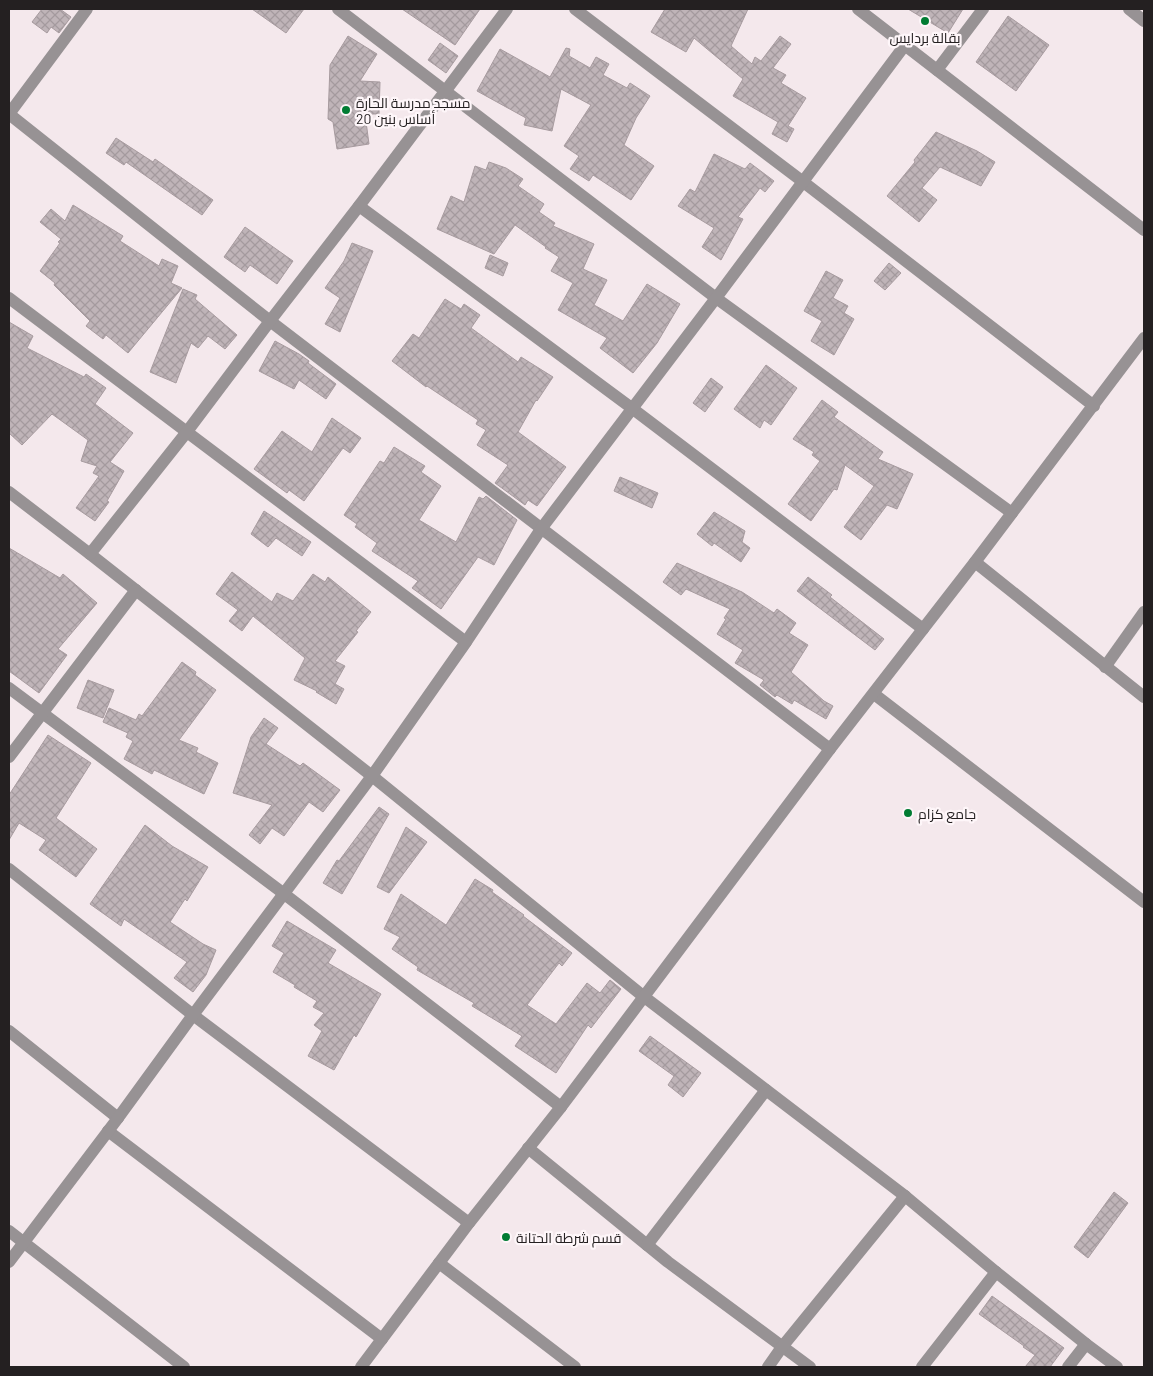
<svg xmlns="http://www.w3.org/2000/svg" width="1153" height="1376" font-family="Barlow,Cairo,sans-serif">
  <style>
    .building { fill: url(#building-cross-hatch); stroke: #a79b9f }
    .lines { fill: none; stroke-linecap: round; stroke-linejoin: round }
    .street { stroke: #979294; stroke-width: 12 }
    .poi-dot { fill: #017c33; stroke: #fef6f9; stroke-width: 2 }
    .labels { text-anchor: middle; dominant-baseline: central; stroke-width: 4.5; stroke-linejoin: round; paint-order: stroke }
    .poi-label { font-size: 14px; fill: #242021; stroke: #fef6f9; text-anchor: start }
  </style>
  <defs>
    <pattern id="building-cross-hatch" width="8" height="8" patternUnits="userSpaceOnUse" patternTransform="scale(1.25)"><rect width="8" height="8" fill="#bfb4b8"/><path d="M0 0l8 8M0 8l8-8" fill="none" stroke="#a49a9e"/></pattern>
  </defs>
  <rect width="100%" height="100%" fill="#f4e8ec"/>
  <g class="building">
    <polygon points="42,9 60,9 71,17 59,33 51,27 47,33 32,22"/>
    <polygon points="252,9 304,9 286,33"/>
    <polygon points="402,9 480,9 455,45"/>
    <polygon points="665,9 748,9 731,46 752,64 755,57 761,61 780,36 791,44 773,68 786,75 781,83 806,98 788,126 794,129 787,142 772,134 778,122 733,96 743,79 694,38 686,52 651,32"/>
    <polygon points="908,9 963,9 948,33"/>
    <polygon points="1008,16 1049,45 1016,91 976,62"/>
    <polygon points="348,36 377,54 360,81 380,82 379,114 365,114 369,144 337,149 333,122 328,119 330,65"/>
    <polygon points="440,43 458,56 446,73 428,60"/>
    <polygon points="566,48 570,49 569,56 590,68 596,57 609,64 603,75 627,88 630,83 650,96 636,118 624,145 654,166 631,200 593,175 589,181 570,169 579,156 564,146 591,105 561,89 552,131 524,125 526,118 477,91 500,49 550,77"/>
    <polygon points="936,132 977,151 995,162 981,186 940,167 922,188 937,200 919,222 887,196 915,162 914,160"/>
    <polygon points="116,138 153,162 155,159 213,200 202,215 126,162 124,165 106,153"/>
    <polygon points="714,154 745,169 750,163 774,181 765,192 760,188 738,217 743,219 721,260 702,247 714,228 678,206 690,189 695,192"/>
    <polygon points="489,162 506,168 523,179 518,186 544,204 539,212 555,223 553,226 594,244 583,269 607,280 594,305 623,321 647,284 680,304 657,343 633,373 600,348 607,338 558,310 573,283 551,271 559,257 545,248 546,247 515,225 494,254 437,229 451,196 464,202 475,166 486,170"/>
    <polygon points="73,205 123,236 120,241 159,266 162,259 178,266 171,283 182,288 128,353 106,335 103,339 86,326 90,321 54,285 55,283 40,271 60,243 58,242 61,239 40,222 51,209 65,221"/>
    <polygon points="245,227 293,261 277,284 250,265 245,272 224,257"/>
    <polygon points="352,243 373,251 340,332 325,324 340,298 325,288 344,261"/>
    <polygon points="490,255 508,263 503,276 485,268"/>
    <polygon points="889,263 901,273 885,290 874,281"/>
    <polygon points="826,271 843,280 833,298 848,306 844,313 854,319 834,355 811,341 822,321 804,311"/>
    <polygon points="183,289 197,295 195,299 237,335 225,349 208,336 198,348 191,343 176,383 150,372"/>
    <polygon points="445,299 461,309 464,304 480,315 471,328 518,362 521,357 553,377 537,401 536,400 518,432 566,467 537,506 528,500 525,505 495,483 508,465 477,445 486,430 476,424 478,420 427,386 426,387 392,361 413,334 419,338"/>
    <polygon points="9,322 33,336 27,348 84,377 86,374 106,388 95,404 133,433 110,462 124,471 107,501 109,502 95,521 76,508 99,476 93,473 97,466 81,461 88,440 52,414 22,445 9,433"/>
    <polygon points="275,341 299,354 309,361 308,363 336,384 326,399 299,380 294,389 259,371"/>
    <polygon points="766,365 797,388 771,425 764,420 760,428 734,409"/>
    <polygon points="711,378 723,387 705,412 693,403"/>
    <polygon points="822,400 838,412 834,417 883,452 878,459 913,474 897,509 887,505 861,540 844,527 874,486 845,465 837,490 834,489 811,521 788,504 820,461 812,455 814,452 793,439"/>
    <polygon points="332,418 361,438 350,453 343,448 304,501 289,490 287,493 254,469 282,431 312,452"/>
    <polygon points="394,447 425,466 421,472 441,486 419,520 456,542 479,497 483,499 486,496 517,520 494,565 478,557 441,609 412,588 418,581 372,551 377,543 355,527 357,524 344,515 380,461 384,463"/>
    <polygon points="620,477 658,493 652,508 614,491"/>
    <polygon points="264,511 311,542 302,556 276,538 268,547 251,534"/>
    <polygon points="714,512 745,531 742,542 750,548 741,562 714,543 712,546 697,534"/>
    <polygon points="9,548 60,578 63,574 97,603 58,649 67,655 39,693 9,671"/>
    <polygon points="677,563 742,592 774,613 777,609 796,623 789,633 808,645 791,672 824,701 833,706 826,719 794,700 792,704 777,695 775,697 760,685 764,680 735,663 743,650 717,634 726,619 724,618 730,609 686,589 681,595 663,582"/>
    <polygon points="232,572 272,602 277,593 293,601 313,574 325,582 328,577 371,612 356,631 358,632 335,661 345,666 335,684 344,689 336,704 316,692 317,691 294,680 305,658 253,616 242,631 229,621 238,610 216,594"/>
    <polygon points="808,577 832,595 830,597 884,639 875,650 797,591"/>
    <polygon points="182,662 196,672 195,675 216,690 179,740 198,748 196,752 218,763 204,794 154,770 152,774 124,759 133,741 126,737 128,733 103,722 109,708 136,720 139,714 142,716"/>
    <polygon points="88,680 114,690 103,718 77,708"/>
    <polygon points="264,718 278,728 266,744 300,766 303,763 340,790 323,812 309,802 284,836 272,828 260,844 249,835 272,805 233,793 251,737"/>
    <polygon points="48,735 91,763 56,818 97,849 76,877 39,850 46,840 19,823 9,840 9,795"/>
    <polygon points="379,807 389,814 342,894 323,883 337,860 339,861"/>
    <polygon points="145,825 172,846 208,867 187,901 185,899 170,922 203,944 216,950 206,975 193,992 174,978 187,962 124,919 121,926 90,904"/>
    <polygon points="406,827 427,842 389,893 377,887"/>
    <polygon points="475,879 493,890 492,892 524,915 523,916 572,953 562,966 559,963 527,1005 556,1024 587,983 600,993 610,980 621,989 591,1028 588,1025 556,1073 515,1046 522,1036 472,1006 474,1003 417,970 418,967 392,949 400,937 384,929 401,894 446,925"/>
    <polygon points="287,921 336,950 328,963 381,994 356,1037 354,1035 334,1070 308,1056 322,1031 314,1025 324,1013 313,1007 317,1001 294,987 295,985 273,972 284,953 272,946"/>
    <polygon points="650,1036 701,1073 683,1097 668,1085 674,1076 639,1051"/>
    <polygon points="1114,1192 1128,1203 1088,1258 1074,1247"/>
    <polygon points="992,1296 1064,1348 1050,1367 1025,1367 1035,1355 1023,1347 1024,1346 979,1314"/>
  </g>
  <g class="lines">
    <g class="street">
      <polyline points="338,9 716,298 1012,513"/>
      <polyline points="575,9 802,181 1094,406"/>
      <polyline points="858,9 1144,230"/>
      <polyline points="1129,9 1144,21"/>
      <polyline points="937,70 983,9"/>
      <polyline points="9,114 270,321 830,749"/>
      <polyline points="9,114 87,9"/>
      <polyline points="359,206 633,409 923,629"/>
      <polyline points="9,298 466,642"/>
      <polyline points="9,492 90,554 372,776 643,996 905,1196 996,1272 1086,1344 1117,1367"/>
      <polyline points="90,554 186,433 270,321 359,206 507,9"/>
      <polyline points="975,562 1144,697"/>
      <polyline points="1105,667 1144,612"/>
      <polyline points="9,688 283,893 561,1107"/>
      <polyline points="874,694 1144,902"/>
      <polyline points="9,757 136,590"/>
      <polyline points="9,869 193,1015 469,1223"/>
      <polyline points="9,1031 118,1118"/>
      <polyline points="108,1131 382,1339"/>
      <polyline points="528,1148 668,1262 810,1367"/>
      <polyline points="9,1231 184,1367"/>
      <polyline points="647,1245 766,1090"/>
      <polyline points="9,1262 118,1118 193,1015 372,776 466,642 541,529 716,298 905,45"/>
      <polyline points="439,1263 575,1367"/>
      <polyline points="361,1367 469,1223 561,1107 830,749 975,562 1144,338"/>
      <polyline points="768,1367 782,1347 905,1196"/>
      <polyline points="922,1367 996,1272"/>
      <polyline points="1068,1367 1086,1344"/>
    </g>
  </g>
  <g class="poi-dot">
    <circle cx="925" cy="21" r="5"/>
    <circle cx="346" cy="110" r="5"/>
    <circle cx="908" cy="813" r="5"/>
    <circle cx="506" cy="1237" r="5"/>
  </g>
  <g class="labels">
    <g class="poi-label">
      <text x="925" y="37" text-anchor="middle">بقالة بردايس</text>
      <text x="356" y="102">مسجد مدرسة الحارة<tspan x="356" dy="16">20 أساس بنين</tspan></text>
      <text x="918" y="813">جامع كزام</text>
      <text x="516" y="1237">قسم شرطة الحتانة</text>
    </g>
  </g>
  <rect width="1153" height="1376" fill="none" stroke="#242021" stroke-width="20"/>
</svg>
